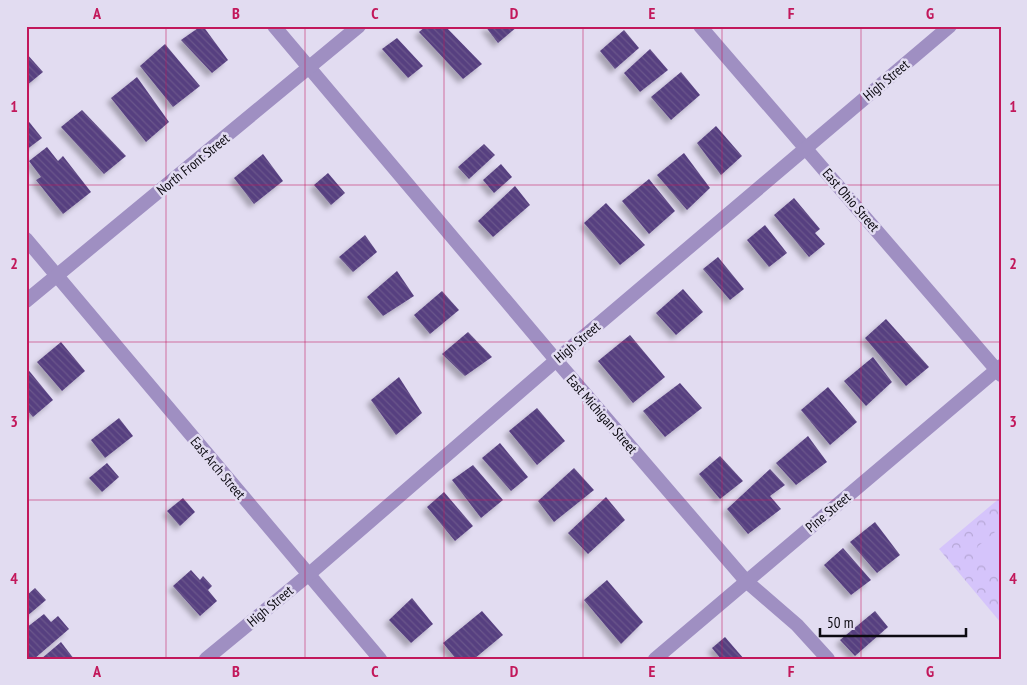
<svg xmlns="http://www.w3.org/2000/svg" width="1027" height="685" font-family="'PT Sans Narrow',sans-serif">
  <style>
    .forest { fill: url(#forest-crowns) }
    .garden { fill: #d5c4fb }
    .building { fill: url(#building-back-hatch); filter: url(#shadow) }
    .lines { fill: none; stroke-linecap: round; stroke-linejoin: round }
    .minor { stroke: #9f8fc2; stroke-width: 14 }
    .tertiary { stroke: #9f8fc2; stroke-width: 14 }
    .grid { fill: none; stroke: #c2185b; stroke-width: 1; stroke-opacity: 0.55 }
    .labels { text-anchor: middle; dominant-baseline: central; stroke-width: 5; stroke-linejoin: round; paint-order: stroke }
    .street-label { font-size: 14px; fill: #0c0a11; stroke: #e2dcf1 }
    .neatline { fill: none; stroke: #c2185b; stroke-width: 2 }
    .grid-label { font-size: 16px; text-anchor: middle; font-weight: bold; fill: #c2185b }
  </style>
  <defs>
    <pattern id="forest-crowns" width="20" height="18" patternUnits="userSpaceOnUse" patternTransform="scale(1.25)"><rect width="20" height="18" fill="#d5c4fb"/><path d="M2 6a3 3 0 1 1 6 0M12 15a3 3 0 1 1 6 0" fill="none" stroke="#b6a7d6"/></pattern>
    <pattern id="building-back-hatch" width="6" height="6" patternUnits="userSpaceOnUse" patternTransform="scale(1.25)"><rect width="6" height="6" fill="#573f80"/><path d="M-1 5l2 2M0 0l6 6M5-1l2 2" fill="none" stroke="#6a578b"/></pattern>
    <filter id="shadow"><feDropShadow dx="-4.5" dy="4.5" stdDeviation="2.5" flood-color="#0004"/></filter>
  </defs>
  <rect width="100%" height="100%" fill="#e2dcf1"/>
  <polygon class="forest" points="1001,497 1001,623 939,549"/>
  <polygon class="garden" points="1001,527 1001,571 999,573 977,547"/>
  <g class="building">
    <polygon points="201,26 203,26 228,60 212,73 181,40"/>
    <polygon points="426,26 445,26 482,64 463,79 419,32"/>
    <polygon points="485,26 518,26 498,43"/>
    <polygon points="624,30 639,48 615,69 600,51"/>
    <polygon points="397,38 423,66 408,78 382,49"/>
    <polygon points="165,44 200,86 173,107 140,66"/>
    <polygon points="650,49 668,70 640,92 624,73"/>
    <polygon points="26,53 43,72 26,86"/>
    <polygon points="681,72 700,95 671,120 651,97"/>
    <polygon points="137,77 169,122 146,142 111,98"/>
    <polygon points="82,110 126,156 104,174 61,127"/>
    <polygon points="26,118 42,138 26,150"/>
    <polygon points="716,126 742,156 721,175 697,143"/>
    <polygon points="484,144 495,155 469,179 458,167"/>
    <polygon points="47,147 58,161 63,156 91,192 63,214 36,180 41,177 29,161"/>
    <polygon points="684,153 710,188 687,210 657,175"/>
    <polygon points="263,154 283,181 254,204 234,178"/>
    <polygon points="501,164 512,177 494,193 483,180"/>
    <polygon points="328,173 345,193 331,205 314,185"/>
    <polygon points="649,179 675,211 649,234 622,201"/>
    <polygon points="515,186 530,205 493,237 478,221"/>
    <polygon points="794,198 820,229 815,233 825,244 809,257 774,215"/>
    <polygon points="606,203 645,245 620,265 584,223"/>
    <polygon points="765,225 787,253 769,267 747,240"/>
    <polygon points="365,235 377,252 353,272 339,257"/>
    <polygon points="718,257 744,289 730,300 703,269"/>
    <polygon points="397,271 414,296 383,316 367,297"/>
    <polygon points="683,289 703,312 676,335 656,313"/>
    <polygon points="442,291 459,310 430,334 414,315"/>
    <polygon points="886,319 929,367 906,386 865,338"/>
    <polygon points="468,332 492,357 465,376 442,354"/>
    <polygon points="630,335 665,377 633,403 598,361"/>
    <polygon points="61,342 85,371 62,391 37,362"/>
    <polygon points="873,357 892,382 866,406 844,381"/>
    <polygon points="26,367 53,400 33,417 26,409"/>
    <polygon points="399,377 422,413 396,435 371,400"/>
    <polygon points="680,383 702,408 665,437 643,411"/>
    <polygon points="828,387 857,422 830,445 801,410"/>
    <polygon points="537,408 565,441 537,465 509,431"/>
    <polygon points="119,418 133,436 105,458 91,440"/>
    <polygon points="808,436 827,462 796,485 776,463"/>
    <polygon points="500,443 528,477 511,491 482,458"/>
    <polygon points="720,456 743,481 720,499 699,474"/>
    <polygon points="107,463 119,477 102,492 89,478"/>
    <polygon points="473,465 503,500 481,518 452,480"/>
    <polygon points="574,468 594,490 554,522 538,501"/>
    <polygon points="770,469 785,485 770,496 781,509 748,534 727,509"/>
    <polygon points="444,492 473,526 455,541 427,507"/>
    <polygon points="606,497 625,520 588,554 568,533"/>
    <polygon points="183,498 195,512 180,526 167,511"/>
    <polygon points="875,522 900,555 877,573 850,542"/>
    <polygon points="843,548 871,580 851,595 824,565"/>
    <polygon points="191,570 200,580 203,576 212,586 208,590 217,601 200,616 173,586"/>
    <polygon points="607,580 643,622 621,644 584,600"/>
    <polygon points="35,588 46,600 26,617 26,596"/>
    <polygon points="412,598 433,624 411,643 389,620"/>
    <polygon points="482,611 503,635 474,659 456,659 443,643"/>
    <polygon points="875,611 888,627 855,656 840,640"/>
    <polygon points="44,614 51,622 58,616 69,629 34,659 26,659 26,628"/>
    <polygon points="725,637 744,659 721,659 712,648"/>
    <polygon points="61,642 74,659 41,659"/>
  </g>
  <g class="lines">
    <g class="minor">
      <polyline points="274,26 556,360 746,581 797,625 828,659"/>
      <polyline points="700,26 1001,375"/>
      <polyline points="26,239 380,659"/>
      <polyline points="206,659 308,575 575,344 950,26"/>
    </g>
    <g class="tertiary">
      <polyline points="26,301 359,26"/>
      <polyline points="655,659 1001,366"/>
    </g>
  </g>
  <path class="grid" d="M166,26V659M305,26V659M444,26V659M583,26V659M722,26V659M861,26V659M26,185H1001M26,342H1001M26,500H1001"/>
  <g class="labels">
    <g class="street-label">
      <text transform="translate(886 80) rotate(-40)">High Street</text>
      <text transform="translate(193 164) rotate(-39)">North Front Street</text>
      <text transform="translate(851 200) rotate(49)">East Ohio Street</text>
      <text transform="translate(577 342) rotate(-40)">High Street</text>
      <text transform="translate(602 414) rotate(49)">East Michigan Street</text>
      <text transform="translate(218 468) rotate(50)">East Arch Street</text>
      <text transform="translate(828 512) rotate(-40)">Pine Street</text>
      <text transform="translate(270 606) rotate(-40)">High Street</text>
    </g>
  </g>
  <rect width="1027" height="685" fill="none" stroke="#e2dcf1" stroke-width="55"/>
  <path d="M820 628v8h146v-8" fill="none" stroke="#0c0a11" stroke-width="2.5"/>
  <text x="827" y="628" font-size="15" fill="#0c0a11" stroke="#e2dcf1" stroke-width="4" paint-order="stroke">50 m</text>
  <rect x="28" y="28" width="972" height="630" class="neatline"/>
  <g class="grid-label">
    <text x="97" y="19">A</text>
    <text x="236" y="19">B</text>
    <text x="375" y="19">C</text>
    <text x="514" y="19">D</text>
    <text x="652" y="19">E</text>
    <text x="791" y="19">F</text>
    <text x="930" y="19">G</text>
    <text x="14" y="112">1</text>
    <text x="1013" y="112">1</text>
    <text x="14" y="269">2</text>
    <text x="1013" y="269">2</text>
    <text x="14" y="427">3</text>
    <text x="1013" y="427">3</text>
    <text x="14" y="584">4</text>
    <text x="1013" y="584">4</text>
    <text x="97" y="677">A</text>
    <text x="236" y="677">B</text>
    <text x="375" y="677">C</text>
    <text x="514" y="677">D</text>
    <text x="652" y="677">E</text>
    <text x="791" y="677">F</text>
    <text x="930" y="677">G</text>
  </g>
</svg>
